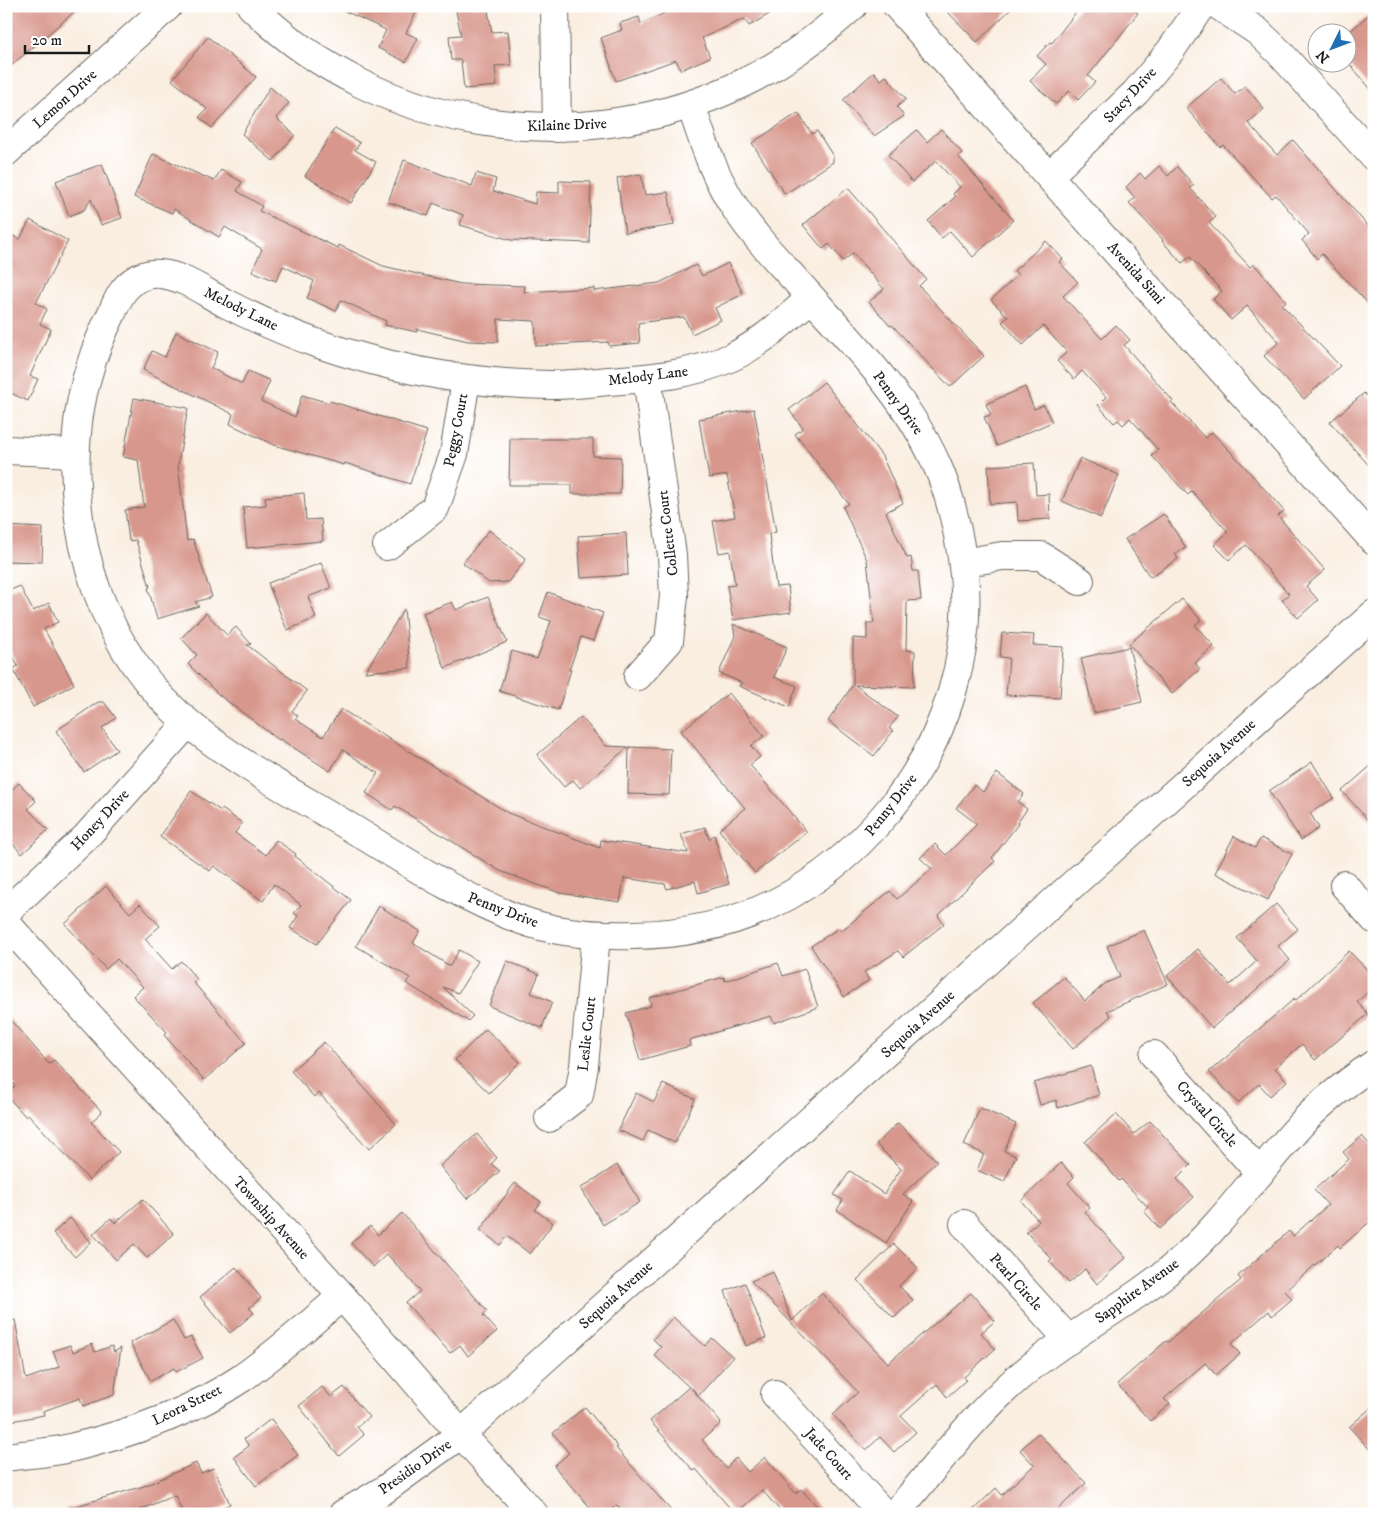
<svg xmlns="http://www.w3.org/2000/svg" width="1380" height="1520" font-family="'IM FELL DW Pica',serif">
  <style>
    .building { fill: #d8978c }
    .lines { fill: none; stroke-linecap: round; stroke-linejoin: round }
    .minor-casing { stroke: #6a6661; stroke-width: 30 }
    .minor { stroke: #fff; stroke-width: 28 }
    .labels { text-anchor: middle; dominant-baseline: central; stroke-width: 4; stroke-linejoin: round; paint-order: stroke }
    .street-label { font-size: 15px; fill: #1c1c1c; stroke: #fff }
  </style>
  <rect width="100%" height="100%" fill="#fff"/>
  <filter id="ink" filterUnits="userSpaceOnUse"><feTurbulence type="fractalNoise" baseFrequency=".02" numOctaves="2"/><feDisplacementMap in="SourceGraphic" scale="10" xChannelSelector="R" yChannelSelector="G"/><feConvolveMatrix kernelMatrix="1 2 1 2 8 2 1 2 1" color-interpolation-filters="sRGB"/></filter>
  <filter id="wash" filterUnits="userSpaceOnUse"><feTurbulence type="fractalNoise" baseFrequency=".0096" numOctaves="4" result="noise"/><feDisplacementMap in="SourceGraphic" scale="20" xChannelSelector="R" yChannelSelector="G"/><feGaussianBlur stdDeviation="1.12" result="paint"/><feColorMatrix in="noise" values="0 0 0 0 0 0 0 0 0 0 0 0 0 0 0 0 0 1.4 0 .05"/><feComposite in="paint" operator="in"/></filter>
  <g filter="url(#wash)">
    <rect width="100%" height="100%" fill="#faeee1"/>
    <g id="blocks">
      <g class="building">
        <polygon points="6,6 81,6 6,70"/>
        <polygon points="334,6 419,6 406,33 418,38 406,62 378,48 386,30"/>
        <polygon points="455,6 487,6 492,32 508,31 511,65 495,66 497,86 464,89 461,60 451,60 449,36 461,35"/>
        <polygon points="680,6 783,6 749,26 744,19 702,38 710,57 681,70 676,60 616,81 601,38 622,30 620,23 639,17 641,24"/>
        <polygon points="942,6 1014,6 977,42"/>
        <polygon points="1081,6 1129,6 1138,13 1088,76 1095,82 1078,100 1069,91 1056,104 1030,81 1046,64 1037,56 1050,42 1052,43"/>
        <polygon points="1374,10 1374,93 1348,62 1348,33"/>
        <polygon points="208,37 256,77 212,128 199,117 207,109 172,80"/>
        <polygon points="874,72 881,80 886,76 906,99 897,107 904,116 874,136 843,100"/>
        <polygon points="1221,78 1235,94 1245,86 1264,109 1248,123 1277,155 1293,140 1374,233 1374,310 1322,254 1317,259 1302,240 1309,234 1276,195 1272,198 1223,145 1220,147 1186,108"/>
        <polygon points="270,87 289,103 276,118 295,135 273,161 242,134"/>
        <polygon points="798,113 812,134 817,131 833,156 833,162 785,194 752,143"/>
        <polygon points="335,128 360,143 355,150 376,162 351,203 305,176"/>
        <polygon points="941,129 962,153 958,156 1013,220 973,257 950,231 942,238 928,221 955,197 953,194 960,187 936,161 912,182 888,155 917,130 927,142"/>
        <polygon points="153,154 214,181 221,170 242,182 237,191 262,206 259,211 338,248 339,245 383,266 461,284 525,286 524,292 594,288 594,291 659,283 696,265 702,276 728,263 743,294 715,308 721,320 692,334 684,317 638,323 640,343 609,346 608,342 536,346 535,321 498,319 498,342 468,341 417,329 417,332 385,325 386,321 341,300 336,311 307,298 314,281 283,266 276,281 252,271 262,249 225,227 219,237 174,209 172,213 134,197"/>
        <polygon points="404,160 472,186 476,173 496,179 493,191 535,204 536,192 559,193 559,181 591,182 589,243 511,240 460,225 463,215 433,203 428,216 388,202"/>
        <polygon points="102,164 122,218 101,225 91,199 84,210 69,216 56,181"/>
        <polygon points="1159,166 1168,176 1177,167 1194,185 1190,188 1216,217 1209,223 1250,267 1254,264 1286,301 1282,305 1340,366 1304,399 1264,356 1279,342 1247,306 1231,320 1213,299 1222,291 1190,257 1182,263 1162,241 1163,240 1129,203 1135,198 1126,187 1140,173 1145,179"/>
        <polygon points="641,174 645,195 668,192 674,225 625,233 617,178"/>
        <polygon points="848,188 926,279 919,286 984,356 950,387 892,325 890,326 869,302 884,289 853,253 843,261 829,244 823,249 803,225"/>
        <polygon points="30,220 68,241 36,303 47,309 40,324 51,329 30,376 38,379 28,401 6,391 6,233 20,239"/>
        <polygon points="1046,241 1063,259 1059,262 1078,282 1063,296 1102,339 1116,325 1130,340 1124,345 1173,401 1171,402 1205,438 1212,432 1244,466 1284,511 1278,516 1325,570 1306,586 1318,600 1298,618 1282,600 1289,594 1246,545 1229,560 1214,545 1228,532 1192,491 1188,495 1152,456 1158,450 1130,418 1123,425 1118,420 1114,423 1098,405 1106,397 1082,371 1074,379 1057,361 1067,352 1043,326 1023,345 1002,322 1008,317 991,300 1018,275 1014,271"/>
        <polygon points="176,332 218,352 211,368 242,384 248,371 270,381 261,401 295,417 302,395 329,403 330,401 427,431 410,484 345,463 344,465 274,445 230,424 233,414 143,370 152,351 165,357"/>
        <polygon points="824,382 882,456 903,503 886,512 907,558 911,557 913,571 918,571 921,600 907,601 906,650 915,651 914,687 855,685 898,717 889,728 893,731 874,756 828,721 853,685 853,638 867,639 867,623 874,623 867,560 843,507 849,504 795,434 803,428 789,410"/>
        <polygon points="1025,387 1034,409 1044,405 1052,422 997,446 984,417 991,415 986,404"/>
        <polygon points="1364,393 1374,404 1374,471 1330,422"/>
        <polygon points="134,398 188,408 178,464 187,541 193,539 212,597 195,602 199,606 157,619 148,588 150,587 136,540 129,541 125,510 144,507 138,460 123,457"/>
        <polygon points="754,409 776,532 769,534 776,587 788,586 791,612 733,620 727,586 735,585 730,551 719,553 713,521 735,517 727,475 709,478 699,419"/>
        <polygon points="510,439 593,439 593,456 621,457 620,494 572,494 572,485 509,485"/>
        <polygon points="1080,458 1119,475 1101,518 1062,501"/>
        <polygon points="1034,463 1036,495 1049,494 1050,519 1018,521 1017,502 990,504 988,466"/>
        <polygon points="304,493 306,520 321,519 323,541 247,548 243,507 266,505 265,497"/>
        <polygon points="1164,514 1186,548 1175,554 1178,559 1150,577 1125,539"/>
        <polygon points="6,526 43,528 42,562 6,561"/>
        <polygon points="489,530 526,559 508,582 489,583 463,563"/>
        <polygon points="626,533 628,575 581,578 578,536"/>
        <polygon points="321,563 331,588 308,597 316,618 287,630 268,583"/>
        <polygon points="20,586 33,611 49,603 58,622 44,629 74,684 33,707 13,669 18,666 6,642 6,592"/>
        <polygon points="548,592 603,613 593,641 581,637 569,670 571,670 558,710 499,691 512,651 537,659 551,621 539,617"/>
        <polygon points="488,597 507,642 445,668 423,613 452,602 456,610"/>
        <polygon points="1182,599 1201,620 1195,625 1214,646 1195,663 1200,669 1172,694 1129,644"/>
        <polygon points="404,609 410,668 365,672"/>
        <polygon points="206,613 227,635 236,627 251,644 247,645 307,691 292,711 298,716 295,719 323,737 341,709 508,813 600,848 601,840 688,853 681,834 705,827 709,839 714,835 729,884 698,893 695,881 667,889 665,884 624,878 620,902 560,893 500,871 395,806 392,810 366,793 378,773 343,750 330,771 280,739 279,740 219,695 188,664 197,655 181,638"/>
        <polygon points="733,624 787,647 774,677 797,686 789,707 739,686 742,683 719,673 735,636"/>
        <polygon points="1002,633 1034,635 1033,645 1063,647 1060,698 1006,695 1009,658 1000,657"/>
        <polygon points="1129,647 1142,702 1094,713 1081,658"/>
        <polygon points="729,693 764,736 751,746 760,757 750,765 807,832 755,873 719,830 745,808 681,731"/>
        <polygon points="98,702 104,702 116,718 102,728 117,750 84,772 56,731"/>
        <polygon points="581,717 606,746 628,747 580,788 573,780 564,787 537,755"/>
        <polygon points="629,747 671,749 669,795 628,794"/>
        <polygon points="1312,762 1334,798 1310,813 1319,828 1301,840 1269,791"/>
        <polygon points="1374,763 1374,827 1342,791"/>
        <polygon points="997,773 1024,794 1018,802 1027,809 1017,823 1018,824 992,858 995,861 938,916 944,924 903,957 898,951 864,972 869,980 844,997 811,946 839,928 841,931 890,891 897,899 932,869 920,858 935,844 946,855 977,824 956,808 974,785 983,792"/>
        <polygon points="19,783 36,801 28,809 48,830 22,854 6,836 6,795"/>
        <polygon points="191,791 221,811 222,809 242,823 235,833 266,855 276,840 296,854 295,856 351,900 317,944 290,928 298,916 294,913 301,905 274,884 263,901 214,866 210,871 160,837"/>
        <polygon points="1234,836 1255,848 1261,838 1292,854 1268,900 1215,873"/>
        <polygon points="106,886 130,913 140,904 160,926 145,939 172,969 181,961 197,979 193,982 246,1043 204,1080 164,1035 167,1032 133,996 143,987 117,959 106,969 65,924"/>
        <polygon points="1276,904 1298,929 1278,946 1290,960 1212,1028 1167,976 1198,949 1230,985 1257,961 1237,938"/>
        <polygon points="379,906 420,931 413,943 450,966 459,950 478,961 458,993 443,987 473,1016 468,1021 406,983 410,978 356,946"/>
        <polygon points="1144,930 1168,984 1107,1011 1111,1016 1073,1049 1033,1003 1064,977 1085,1001 1106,983 1120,977 1107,946"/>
        <polygon points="1349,951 1374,977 1374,986 1357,1002 1368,1014 1315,1060 1302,1044 1275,1068 1287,1081 1270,1096 1259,1084 1238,1103 1209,1072 1294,999 1295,1001"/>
        <polygon points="507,961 539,974 531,993 552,1002 542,1028 489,1006"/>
        <polygon points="778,963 783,976 805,969 818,1007 774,1023 771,1016 689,1040 690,1046 640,1060 626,1013 651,1006 649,998 724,977 725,981"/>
        <polygon points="6,1015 49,1064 54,1060 102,1112 91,1122 119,1152 89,1180 28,1114 26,1117 6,1095 15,1086 6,1077"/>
        <polygon points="486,1029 520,1062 489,1093 455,1060"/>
        <polygon points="324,1042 396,1124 369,1149 319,1093 314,1097 291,1071"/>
        <polygon points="1091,1066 1099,1095 1058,1108 1056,1100 1040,1105 1034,1083"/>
        <polygon points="663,1084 695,1099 675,1143 648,1130 643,1141 618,1130 636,1093 654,1102"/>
        <polygon points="980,1108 1016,1124 1004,1151 1016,1156 1004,1182 977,1170 984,1154 964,1145"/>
        <polygon points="1116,1114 1134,1134 1150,1121 1191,1165 1177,1179 1194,1197 1160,1229 1144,1211 1148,1207 1121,1179 1119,1181 1085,1142"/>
        <polygon points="898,1123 937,1161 903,1194 913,1201 886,1243 837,1210 843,1200 834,1195 850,1171 884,1194 901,1169 876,1144"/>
        <polygon points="477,1134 497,1158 491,1164 500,1171 467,1199 440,1166"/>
        <polygon points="1362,1136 1374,1149 1374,1218 1340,1248 1338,1245 1285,1291 1292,1299 1272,1316 1269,1311 1231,1344 1240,1354 1216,1375 1205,1363 1164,1399 1170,1404 1150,1421 1117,1384 1166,1341 1168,1342 1241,1280 1238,1276 1289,1231 1293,1236 1328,1205 1314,1190 1349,1159 1343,1152"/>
        <polygon points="1061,1163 1074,1177 1068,1183 1090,1208 1085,1212 1126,1258 1097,1284 1085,1269 1069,1283 1049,1261 1052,1259 1026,1232 1039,1221 1021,1201"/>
        <polygon points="617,1165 640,1202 603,1225 581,1188"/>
        <polygon points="515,1183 541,1202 535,1210 553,1223 530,1254 507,1236 500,1245 480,1230"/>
        <polygon points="143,1199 174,1234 147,1258 134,1244 116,1260 93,1234 111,1218 115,1223"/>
        <polygon points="402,1213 487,1311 483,1315 497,1331 468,1356 460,1345 450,1353 406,1303 420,1291 387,1254 373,1267 351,1243 370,1226 378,1235"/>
        <polygon points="70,1218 91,1242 75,1257 53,1233"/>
        <polygon points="894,1244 918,1268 899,1286 913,1300 894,1318 857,1280"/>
        <polygon points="236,1267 261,1298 249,1308 254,1313 230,1333 200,1297"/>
        <polygon points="773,1272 792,1321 821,1293 888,1363 971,1293 995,1321 981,1333 995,1349 964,1377 966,1380 947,1397 937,1384 901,1416 916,1432 894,1452 880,1437 866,1450 833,1415 858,1392 751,1281"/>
        <polygon points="745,1283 766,1338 746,1346 725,1291"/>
        <polygon points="673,1317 705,1346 712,1338 733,1357 699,1395 691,1388 721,1423 702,1440 726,1468 736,1458 748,1472 765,1457 796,1494 801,1489 824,1514 783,1514 762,1490 735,1514 696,1469 694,1471 650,1421 689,1387 654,1355 661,1347 653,1339"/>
        <polygon points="15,1320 26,1379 59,1367 53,1351 70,1345 73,1352 92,1344 95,1352 112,1346 114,1352 121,1348 114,1395 83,1406 80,1398 43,1411 44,1415 6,1422 6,1321"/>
        <polygon points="173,1320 184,1340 191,1337 203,1358 176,1372 174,1368 151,1381 130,1343"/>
        <polygon points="322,1387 331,1397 344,1387 369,1417 357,1427 364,1435 339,1456 299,1406"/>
        <polygon points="1374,1405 1374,1454 1349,1427"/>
        <polygon points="585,1407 618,1447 616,1448 674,1514 624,1514 617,1505 607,1514 596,1514 571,1486 554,1466 569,1453 553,1433"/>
        <polygon points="271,1419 298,1455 256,1486 234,1457 249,1446 244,1439"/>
        <polygon points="1038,1433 1086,1483 1053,1514 969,1514 996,1488 1002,1495 1034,1465 1020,1450"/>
        <polygon points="196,1463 201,1473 214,1468 230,1504 209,1514 183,1514 175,1495 130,1514 66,1514 66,1509 147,1485"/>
      </g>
    </g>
  </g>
  <g filter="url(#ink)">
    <use href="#blocks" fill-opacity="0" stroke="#6a6661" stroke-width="1"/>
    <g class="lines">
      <defs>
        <g id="minor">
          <path d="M251,6C381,134 583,162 745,82C785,63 820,36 853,6"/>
          <polyline points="555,6 557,128"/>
          <polyline points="897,6 1374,541"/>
          <polyline points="1219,6 1257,31 1279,52 1374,157"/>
          <path d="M691,105C703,141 714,177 736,209C754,236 777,260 799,284C849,340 905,394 936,463C950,493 957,526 962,558C976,647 946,741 890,809C823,891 739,934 633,935C596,936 556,933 521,920C459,897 404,860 348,826C295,794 240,765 193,727C102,653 65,536 78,422C83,384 94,349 111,315C114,308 119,296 124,290C133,279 146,272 161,274C183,276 206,293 225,303C254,318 285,332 316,343C391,369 471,384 551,385C570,385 589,383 608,381C650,378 693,375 732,357C762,343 786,319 811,298"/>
          <polyline points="6,152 168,6"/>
          <polyline points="1049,176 1136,92 1171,50 1201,6"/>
          <polyline points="6,450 75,453"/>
          <polyline points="387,546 435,508 454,454 466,380"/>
          <polyline points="963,563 1002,556 1041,556 1080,581"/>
          <polyline points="638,676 669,641 674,596 672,555 647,378"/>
          <polyline points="1344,885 1374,919"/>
          <polyline points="6,912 85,838 188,723"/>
          <polyline points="6,923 342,1296 461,1434 534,1514"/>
          <polyline points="1154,1055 1260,1173"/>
          <polyline points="549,1118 579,1095 584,1066 596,936"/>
          <polyline points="964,1224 1069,1340"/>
          <polyline points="775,1394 884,1514"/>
          <path d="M6,1457C26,1454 47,1453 66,1449C127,1435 190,1413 242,1378C277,1353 309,1325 342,1296"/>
          <polyline points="343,1514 384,1490 461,1434 1374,614"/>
          <path d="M895,1514C938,1464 979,1408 1031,1367C1078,1329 1133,1302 1179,1262C1226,1221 1261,1167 1304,1121C1325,1099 1349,1081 1374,1064"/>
        </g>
      </defs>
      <use href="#minor" class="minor-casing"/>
      <use href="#minor" class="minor"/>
    </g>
  </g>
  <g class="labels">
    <g class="street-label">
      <text transform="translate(1130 95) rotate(-47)">Stacy Drive</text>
      <text transform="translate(65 99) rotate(-42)">Lemon Drive</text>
      <text transform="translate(567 125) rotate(-2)">Kilaine Drive</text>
      <text transform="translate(1136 273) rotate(48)">Avenida Simi</text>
      <text transform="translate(241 309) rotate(26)">Melody Lane</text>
      <text transform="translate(648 376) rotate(-7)">Melody Lane</text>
      <text transform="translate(898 403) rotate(54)">Penny Drive</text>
      <text transform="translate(456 430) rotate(-79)">Peggy Court</text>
      <text transform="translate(668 533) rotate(-97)">Collette Court</text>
      <text transform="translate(1219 753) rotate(-42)">Sequoia Avenue</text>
      <text transform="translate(891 805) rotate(-52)">Penny Drive</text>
      <text transform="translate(100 820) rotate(-47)">Honey Drive</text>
      <text transform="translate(503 910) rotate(21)">Penny Drive</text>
      <text transform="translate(918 1024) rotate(-42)">Sequoia Avenue</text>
      <text transform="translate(587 1034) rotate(-84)">Leslie Court</text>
      <text transform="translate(1207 1114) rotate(48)">Crystal Circle</text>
      <text transform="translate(271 1218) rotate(48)">Township Avenue</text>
      <text transform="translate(1016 1282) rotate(48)">Pearl Circle</text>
      <text transform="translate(1137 1291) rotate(-36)">Sapphire Avenue</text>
      <text transform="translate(616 1295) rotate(-42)">Sequoia Avenue</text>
      <text transform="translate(187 1405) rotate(-26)">Leora Street</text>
      <text transform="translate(829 1454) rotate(48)">Jade Court</text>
      <text transform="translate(415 1467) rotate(-35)">Presidio Drive</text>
    </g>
  </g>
  <rect width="1380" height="1520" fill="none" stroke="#fff" stroke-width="25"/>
  <g transform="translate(1332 48) rotate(228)"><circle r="24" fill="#ffffff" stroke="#a4a4a4"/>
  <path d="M0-4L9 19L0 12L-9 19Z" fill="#1f6fb2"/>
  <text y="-8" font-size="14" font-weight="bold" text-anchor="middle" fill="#1c1c1c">N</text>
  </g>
  <path d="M25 45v8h64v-8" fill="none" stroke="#1c1c1c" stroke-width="2.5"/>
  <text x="32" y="45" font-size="15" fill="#1c1c1c" stroke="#ffffff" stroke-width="4" paint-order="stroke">20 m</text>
</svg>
